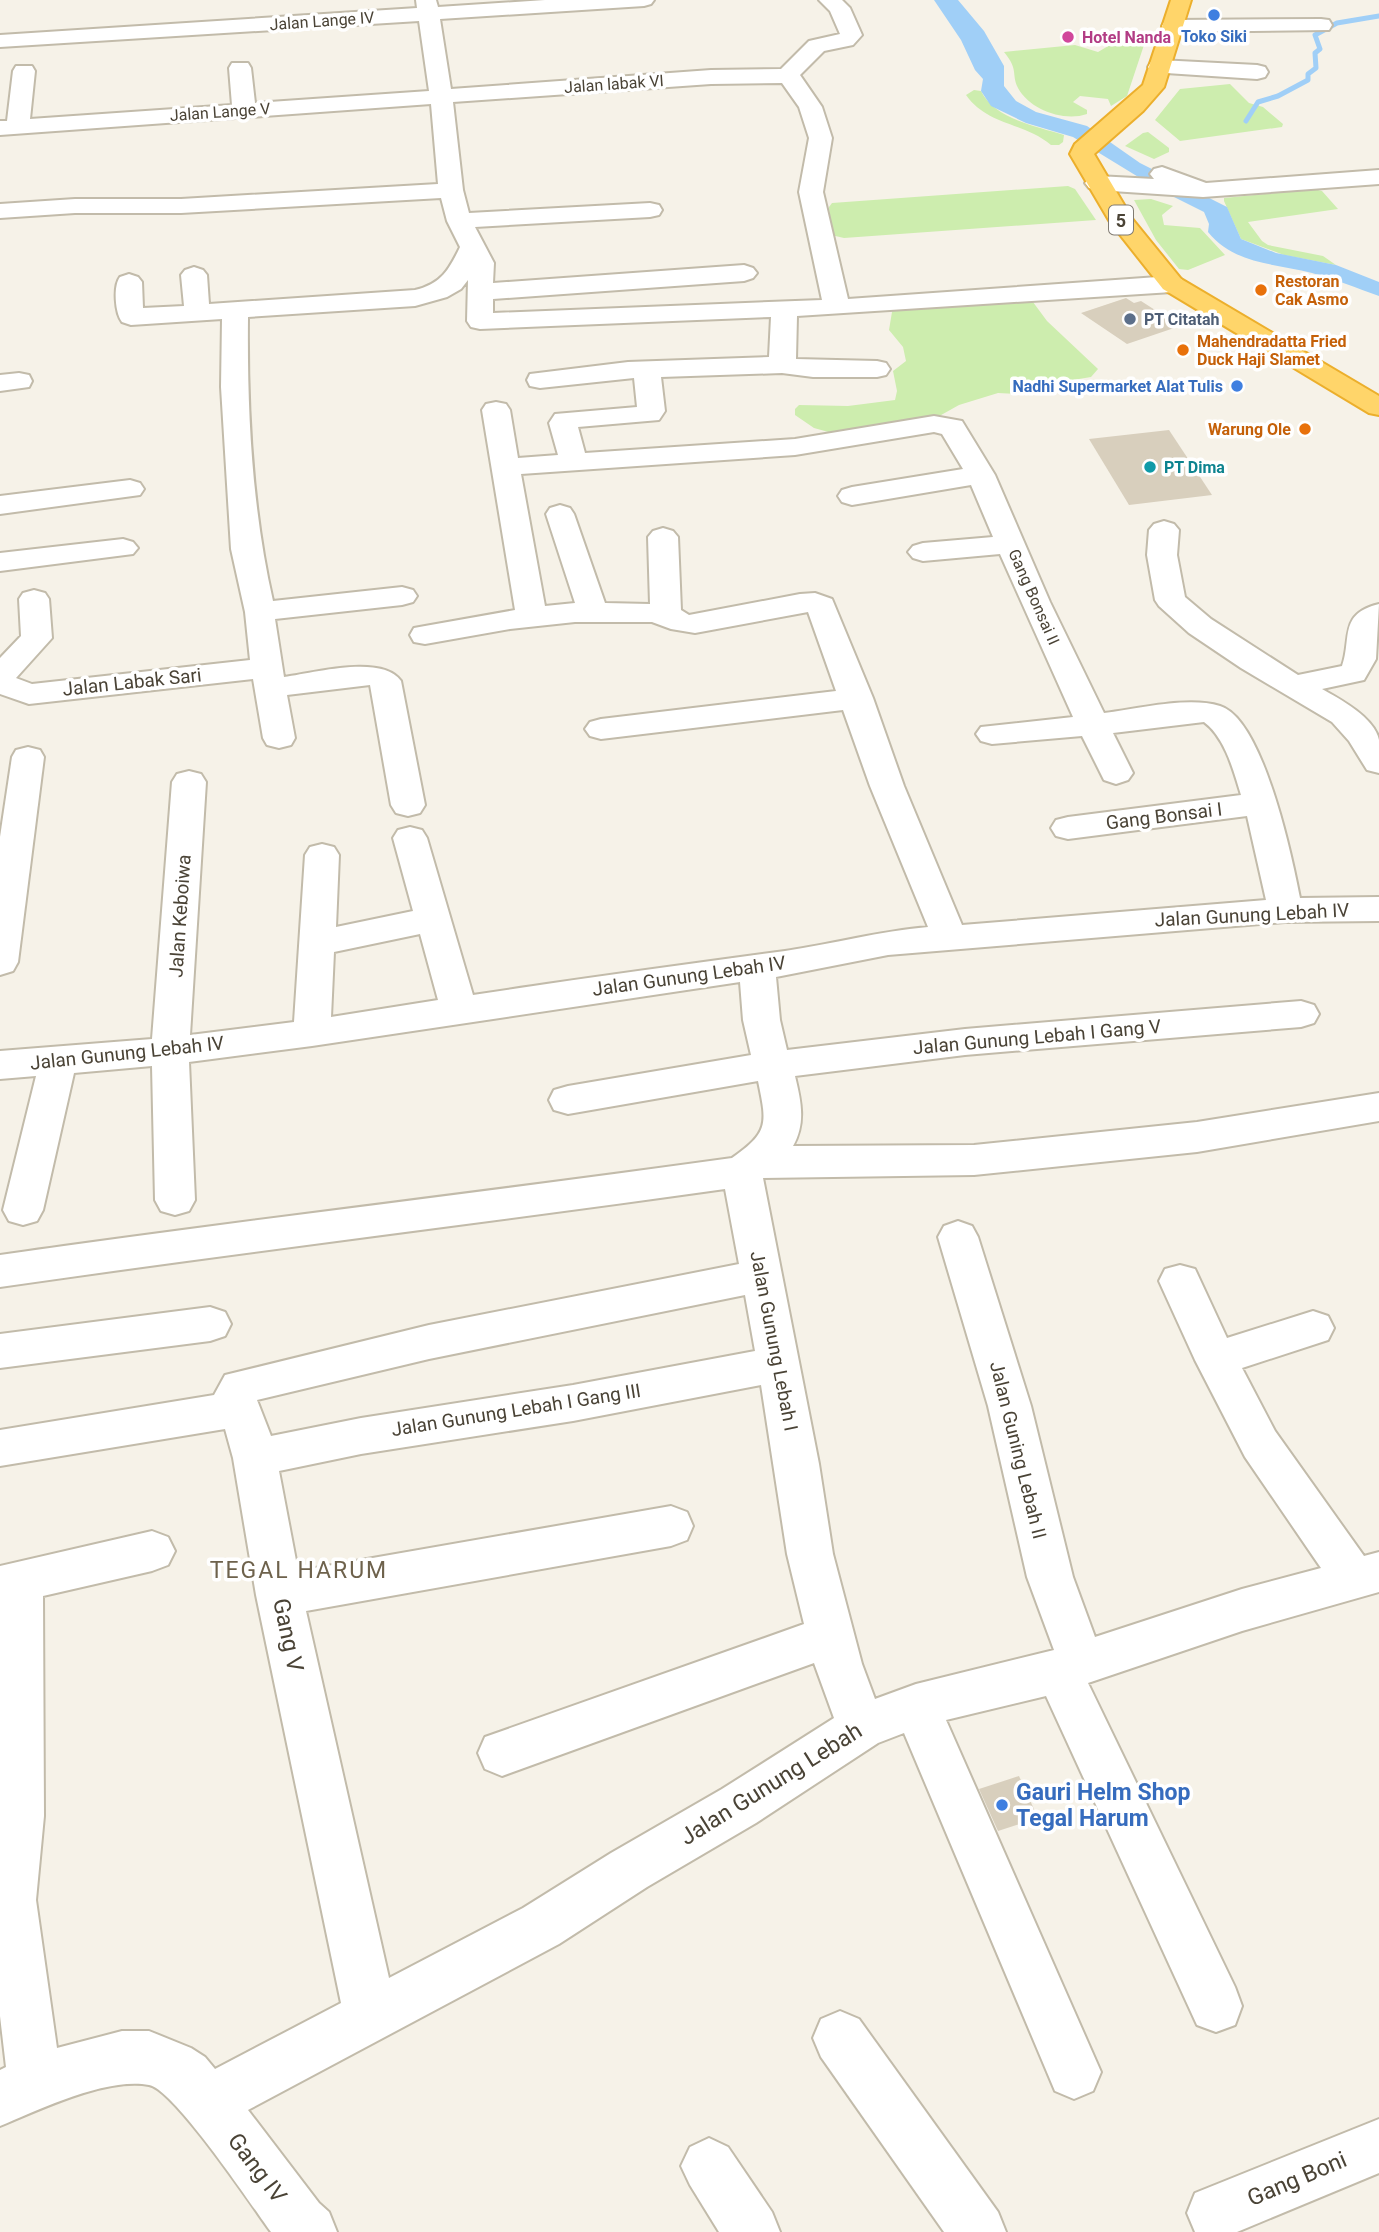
<svg xmlns="http://www.w3.org/2000/svg" width="1379" height="2232" font-family="Roboto,sans-serif">
  <style>
    .green { fill: #cdedae }
    .water { fill: #a0cff7 }
    .lines { fill: none; stroke-linecap: round; stroke-linejoin: round }
    .stream { stroke: #a0cff7; stroke-width: 5 }
    .building { fill: #d8cfbd }
    .minor-casing { stroke: #c2bbaa; stroke-width: 4 }
    .highway-casing { stroke: #ecaf2c; stroke-width: 4 }
    .minor { fill: #fff; fill-rule: evenodd }
    .highway { fill: #ffd56a; fill-rule: evenodd }
    .shop-dot { fill: #3f7fe0; stroke: #fff; stroke-width: 2.5 }
    .hotel-dot { fill: #d1479c; stroke: #fff; stroke-width: 2.5 }
    .food-dot { fill: #e8710a; stroke: #fff; stroke-width: 2.5 }
    .service-dot { fill: #5c6f8a; stroke: #fff; stroke-width: 2.5 }
    .culture-dot { fill: #0f9aa8; stroke: #fff; stroke-width: 2.5 }
    .labels { text-anchor: middle; dominant-baseline: central; stroke-width: 7; stroke-linejoin: round; paint-order: stroke }
    .far-street-label { font-size: 16px; fill: #4a4336; stroke: #fff }
    .far-shop-label { font-size: 16px; font-weight: bold; fill: #366cbe; stroke: #fff }
    .far-hotel-label { font-size: 16px; font-weight: bold; fill: #b23c85; stroke: #fff; text-anchor: start }
    .far-food-label { font-size: 16px; font-weight: bold; fill: #c56008; stroke: #fff; text-anchor: start }
    .far-service-label { font-size: 16px; font-weight: bold; fill: #4e5e75; stroke: #fff; text-anchor: start }
    .far-culture-label { font-size: 16px; font-weight: bold; fill: #0d838f; stroke: #fff; text-anchor: start }
    .shield { fill: #fff; stroke: #807b72; stroke-width: 2 }
    .shield-label { font-size: 18px; font-weight: bold; fill: #4a4336 }
    .street-label { font-size: 19px; fill: #4a4336; stroke: #fff }
    .quarter-label { font-size: 23px; letter-spacing: 2px; fill: #6e624c; stroke: #fff }
    .near-street-label { font-size: 23px; fill: #4a4336; stroke: #fff }
    .near-shop-label { font-size: 23px; font-weight: bold; fill: #366cbe; stroke: #fff; text-anchor: start }
  </style>
  <rect width="100%" height="100%" fill="#f6f2e8"/>
  <g class="green">
    <path d="M1125,44L1144,45L1127,96L1111,106L1108,99L1080,96L1073,102L1087,110V114C1064,122 1030,110 1018,88C1011,74 1019,70 1004,52L1075,45L1098,52L1110,45Z"/>
    <polygon points="1230,84 1249,103 1263,107 1283,124 1282,127 1180,141 1155,120 1180,89"/>
    <path d="M974,90L981,91C995,119 1035,126 1064,135L1063,142L1059,145H1051C1024,122 988,126 966,95Z"/>
    <polygon points="1148,132 1169,148 1169,152 1154,159 1125,146 1143,133"/>
    <polygon points="1068,186 1075,189 1096,220 844,238 831,235 829,207 832,203"/>
    <polygon points="1314,189 1322,191 1338,209 1248,222 1262,241 1268,245 1323,256 1336,265 1284,255 1241,239 1224,201 1224,198"/>
    <polygon points="1151,199 1173,206 1162,215 1164,225 1200,228 1225,255 1188,270 1179,269 1156,240 1134,200"/>
    <polygon points="1030,298 1047,321 1098,369 1091,377 1055,383 1017,394 998,393 959,405 934,419 832,433 814,428 795,415 795,409 799,405 848,406 895,400 897,391 893,371 906,361 903,347 889,330 893,306"/>
  </g>
  <path class="water" d="M934,0H958L984,31L1004,66V86L1016,101L1036,112L1087,126L1140,163L1227,207L1241,239L1276,253L1336,265L1379,282V296C1357,288 1334,279 1312,273C1274,263 1235,265 1208,232L1209,224L1204,212L1158,189L1073,137L1026,123L991,106L981,91L983,79L975,70L961,40Z"/>
  <g class="lines">
    <polyline class="stream" points="1246,121 1258,102 1278,96 1308,80 1308,74 1316,68 1315,53 1320,49 1315,35 1337,23 1379,16"/>
  </g>
  <g class="building">
    <polygon points="1126,298 1134,303 1141,301 1180,326 1127,344 1081,313"/>
    <polygon points="1169,430 1212,495 1129,505 1089,439"/>
    <polygon points="1019,1776 1038,1818 998,1831 979,1789"/>
  </g>
  <g class="lines">
    <defs>
      <g id="minor">
        <path d="M416,0H436L438,7L545,0H654L651,4L644,6L440,19L451,89L711,70L781,69L809,41L840,34L830,11L819,0H842L850,8L862,35L853,45L824,51L800,75L822,107L832,138L823,192L848,299L1172,276L1181,279L1185,284L1181,289L1172,292L797,316L796,359L877,361L886,363L890,369L886,375L877,377H813L782,373L661,377L665,411L659,420L578,427L585,453L795,439L934,416L962,421L995,475L1050,602L1104,713C1138,709 1188,696 1220,706C1263,719 1292,857 1300,898L1379,897V921L1285,922L888,955L776,977L780,1020L787,1050L965,1029L1301,1001L1314,1005L1319,1014L1314,1023L1301,1027L965,1055L795,1076C801,1101 806,1123 793,1146L974,1145L1197,1122L1379,1093V1121L1197,1152L974,1175L763,1178L819,1464L833,1554L862,1664L875,1699L916,1684L1054,1650L1027,1577L988,1406L938,1237L944,1226L958,1221L972,1226L978,1237L1031,1406L1073,1577L1095,1637L1242,1589L1321,1568L1245,1457L1195,1360L1159,1281L1165,1269L1180,1265L1195,1269L1227,1338L1313,1311L1328,1316L1334,1328L1328,1340L1242,1368L1275,1431L1364,1556L1379,1552V1592L1242,1631L1088,1683L1235,1987L1242,2006L1235,2025L1216,2032L1197,2025L1046,1696L946,1720L1101,2072L1093,2091L1074,2099L1055,2091L904,1733L878,1743L756,1823L647,1887L559,1944L248,2110L319,2203L329,2212L337,2232H271C252,2206 174,2089 149,2085C106,2077 39,2110 0,2126V2070L6,2067L0,2016V1566L152,1531L168,1537L175,1551L168,1565L152,1571L43,1596L44,1816L36,1900L57,2048L122,2031H149L191,2048L205,2057L215,2069L341,2003L256,1595L233,1458L225,1429L0,1466V1430L214,1395L225,1375L429,1325L739,1264L725,1189C484,1223 241,1252 0,1287V1255C244,1220 488,1192 732,1158C769,1132 767,1124 758,1081L568,1114L554,1110L549,1100L554,1090L568,1086L751,1055L743,1020L740,982L312,1046L189,1062L195,1200L189,1211L175,1215L161,1211L155,1200L152,1066L74,1073L43,1210L37,1221L23,1225L9,1221L3,1210L36,1076L0,1079V1051L152,1039L172,782L177,774L189,771L201,774L206,782L190,1035L294,1022L305,855L310,847L322,844L334,847L339,855L336,927L413,911L393,838L398,830L410,827L422,830L427,838L473,995C577,979 681,965 785,951C833,944 879,931 928,927L870,786L843,710L601,739L590,736L585,729L590,722L601,719L836,691L808,612L695,633L671,629L652,622H575L510,629L425,644L414,642L410,635L414,628L425,626L515,610L482,410L486,404L496,402L506,404L510,410L518,458L558,455L549,423L555,414L637,407L634,378L540,388L530,386L527,380L530,374L628,362L769,357L771,317L480,329L471,327L467,321L468,280L461,289L447,297L415,306L248,317C247,412 252,509 273,601L402,587L413,590L417,596L413,602L402,605L275,619L284,677C314,673 382,654 401,681L425,805L420,813L408,816L396,813L391,805L370,685L287,695L295,738L291,745L279,748L267,745L263,738L253,679L29,704L0,694V658L21,636L19,599L23,593L34,590L45,593L49,599L52,638L16,678L32,684L250,660L245,612L231,549L221,387L222,319L131,325L122,322C115,313 113,286 120,277L129,274L138,277L142,282L143,308L184,306L181,275L185,270L194,267L203,270L207,275L209,304L415,290C441,284 449,270 460,247L447,221L441,198L181,213H75L0,218V204L75,199H181L438,184L431,104L0,135V121H7L13,71L16,66H32L35,71L30,119L232,105L229,68L232,63H248L251,68L255,103L429,91L419,21L0,47V35L417,8ZM782,83L799,107L809,138L799,192L822,300L493,313V299L744,281L753,278L757,273L753,268L744,265L493,283L494,263L475,227L650,217L659,215L662,210L659,205L650,203L469,213L463,190L453,102L711,84ZM934,432L942,434L963,469L852,487L842,490L838,496L842,502L852,505L971,485L993,537L923,543L913,546L908,552L913,558L923,561L1000,554L1073,717L981,727L976,734L981,741L992,744L1082,736L1104,780L1116,784L1128,780L1133,773L1113,733L1204,722C1225,737 1234,772 1241,795L1068,817L1056,820L1051,828L1056,836L1068,839L1247,816L1266,900L962,925L904,786L873,698L832,599L815,593L800,594L689,615L681,610L678,537L673,531L663,528L653,531L648,537L650,604L605,603L574,514L570,508L560,505L550,508L546,514L575,603L545,606L521,474L795,455ZM420,934L438,1000L331,1017L334,952ZM745,1295L755,1351L573,1385L361,1418L271,1436L257,1400L429,1359ZM761,1385L787,1554L804,1624L485,1737L478,1753L485,1769L502,1776L814,1663L834,1718L722,1789L611,1853L523,1908L389,1978L306,1611L671,1546L687,1540L693,1526L687,1512L671,1506L298,1571L279,1471L361,1454L573,1421Z"/>
        <polygon points="1321,19 1329,20 1332,25 1329,30 1173,32 1165,31 1162,26 1165,21 1173,20"/>
        <polygon points="1159,60 1257,65 1265,67 1268,72 1265,77 1257,79 1151,72 1148,67 1151,62"/>
        <polygon points="1162,167 1206,183 1379,170 1379,184 1203,197 1097,190 1089,188 1085,183 1089,178 1097,176 1154,179 1150,174 1154,169"/>
        <polygon points="19,373 29,375 32,381 29,387 0,391 0,375"/>
        <polygon points="130,480 140,483 144,489 140,495 0,514 0,496"/>
        <path d="M1164,521L1174,524L1179,530L1177,555L1185,597L1211,619L1298,675L1342,666C1352,639 1338,614 1379,604L1376,659L1364,680L1322,689C1340,699 1375,718 1379,740C1379,750 1379,763 1379,773L1367,770L1349,741L1332,722L1241,668L1189,633L1159,606L1155,600L1147,555L1149,530L1154,524Z"/>
        <polygon points="123,539 133,542 138,548 133,554 0,571 0,553"/>
        <polygon points="28,747 40,750 44,757 18,962 13,971 0,975 0,837 12,757 16,750"/>
        <polygon points="210,1307 225,1312 231,1324 225,1336 210,1341 0,1368 0,1334"/>
        <polygon points="840,2011 859,2019 998,2212 1006,2232 944,2232 821,2057 813,2038 821,2019"/>
        <polygon points="1379,2119 1379,2173 1237,2232 1195,2232 1187,2213 1195,2193"/>
        <polygon points="709,2138 728,2147 772,2212 780,2232 719,2232 690,2185 681,2166 690,2147"/>
      </g>
      <polygon id="highway" points="1171,0 1191,0 1164,87 1143,111 1094,154 1133,220 1181,279 1379,396 1379,415 1369,413 1163,289 1110,222 1070,154 1075,144 1143,85"/>
    </defs>
    <use href="#minor" class="minor-casing"/>
    <use href="#highway" class="highway-casing"/>
    <use href="#minor" class="minor"/>
    <use href="#highway" class="highway"/>
  </g>
  <g class="shop-dot">
    <circle cx="1214" cy="15" r="7"/>
    <circle cx="1237" cy="386" r="7"/>
    <circle cx="1002" cy="1805" r="7"/>
  </g>
  <circle class="hotel-dot" cx="1068" cy="37" r="7"/>
  <g class="food-dot">
    <circle cx="1261" cy="290" r="7"/>
    <circle cx="1183" cy="350" r="7"/>
    <circle cx="1305" cy="429" r="7"/>
  </g>
  <circle class="service-dot" cx="1130" cy="319" r="7"/>
  <circle class="culture-dot" cx="1150" cy="467" r="7"/>
  <g class="labels">
    <g class="far-street-label">
      <text transform="translate(322 21) rotate(-4)">Jalan Lange IV</text>
      <text transform="translate(614 84) rotate(-4)">Jalan labak VI</text>
      <text transform="translate(220 112) rotate(-4)">Jalan Lange V</text>
      <text transform="translate(1034 597) rotate(66)">Gang Bonsai II</text>
    </g>
    <g class="far-shop-label">
      <text x="1214" y="36">Toko Siki</text>
      <text x="1223" y="386" text-anchor="end">Nadhi Supermarket Alat Tulis</text>
    </g>
    <g class="far-hotel-label">
      <text x="1082" y="37">Hotel Nanda</text>
    </g>
    <g class="far-food-label">
      <text x="1275" y="281">Restoran<tspan x="1275" dy="18">Cak Asmo</tspan></text>
      <text x="1197" y="341">Mahendradatta Fried<tspan x="1197" dy="18">Duck Haji Slamet</tspan></text>
      <text x="1291" y="429" text-anchor="end">Warung Ole</text>
    </g>
    <g class="far-service-label">
      <text x="1144" y="319">PT Citatah</text>
    </g>
    <g class="far-culture-label">
      <text x="1164" y="467">PT Dima</text>
    </g>
    <rect class="shield" x="1109" y="205.5" width="24" height="29" rx="5"/>
    <g class="shield-label">
      <text x="1121" y="220">5</text>
    </g>
    <g class="street-label">
      <text transform="translate(132 682) rotate(-6)">Jalan Labak Sari</text>
      <text transform="translate(1164 816) rotate(-7)">Gang Bonsai I</text>
      <text transform="translate(1252 915) rotate(-3)">Jalan Gunung Lebah IV</text>
      <text transform="translate(180 916) rotate(-86)">Jalan Keboiwa</text>
      <text transform="translate(689 976) rotate(-8)">Jalan Gunung Lebah IV</text>
      <text transform="translate(1037 1037) rotate(-5)">Jalan Gunung Lebah I Gang V</text>
      <text transform="translate(127 1053) rotate(-6)">Jalan Gunung Lebah IV</text>
      <text transform="translate(774 1341) rotate(79)">Jalan Gunung Lebah I</text>
      <text transform="translate(516 1410) rotate(-9)">Jalan Gunung Lebah I Gang III</text>
      <text transform="translate(1018 1450) rotate(76)">Jalan Guning Lebah II</text>
    </g>
    <g class="quarter-label">
      <text x="299" y="1570">TEGAL HARUM</text>
    </g>
    <g class="near-street-label">
      <text transform="translate(288 1635) rotate(78)">Gang V</text>
      <text transform="translate(771 1784) rotate(-32)">Jalan Gunung Lebah</text>
      <text transform="translate(257 2168) rotate(53)">Gang IV</text>
      <text transform="translate(1297 2179) rotate(-23)">Gang Boni</text>
    </g>
    <g class="near-shop-label">
      <text x="1016" y="1792">Gauri Helm Shop<tspan x="1016" dy="26">Tegal Harum</tspan></text>
    </g>
  </g>
</svg>
